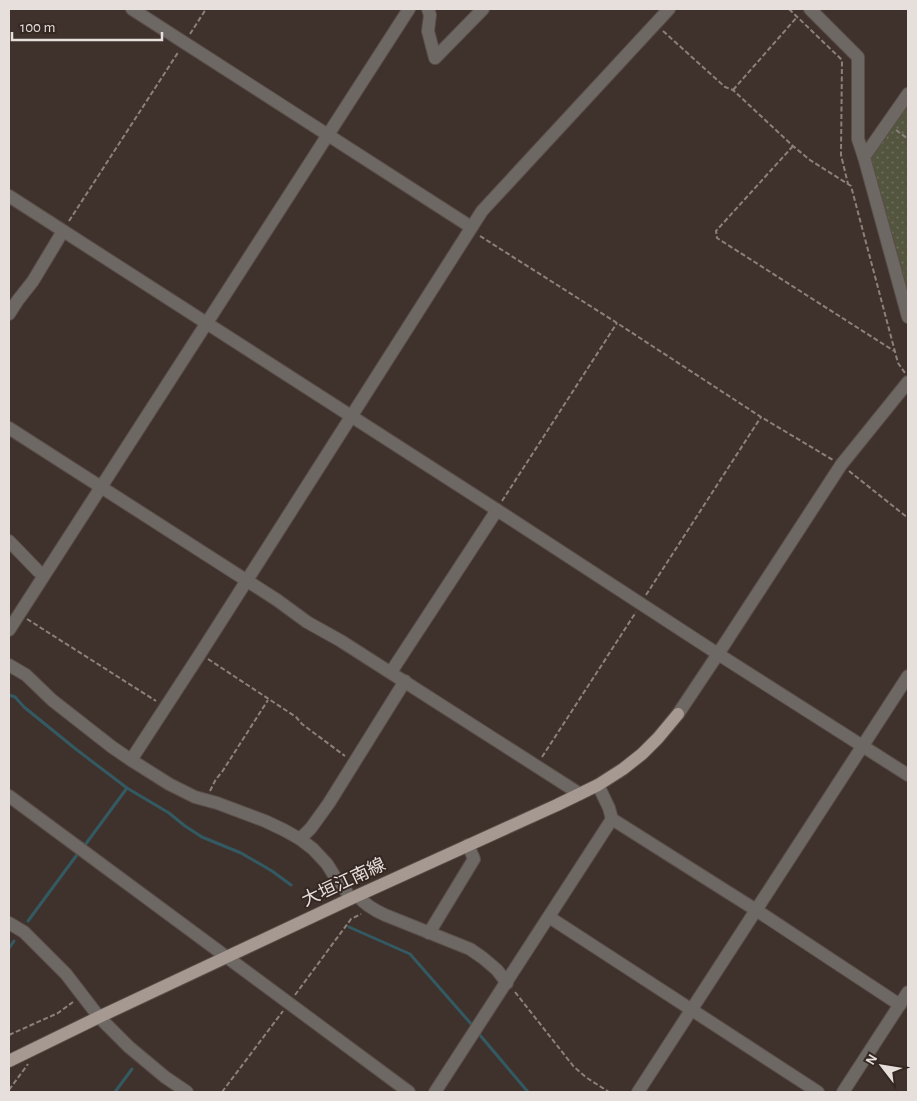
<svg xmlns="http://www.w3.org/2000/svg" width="917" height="1101" font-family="'Alegreya Sans','Noto Sans JP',sans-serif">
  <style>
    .park { fill: url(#park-dots) }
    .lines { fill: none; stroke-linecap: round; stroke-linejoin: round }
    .stream { stroke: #335a62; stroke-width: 3 }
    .minor-casing { stroke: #5a4e48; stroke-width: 14 }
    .major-casing { stroke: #5a4e48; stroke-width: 14 }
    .path { stroke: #8b807b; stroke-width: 2; stroke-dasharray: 5 2.5; stroke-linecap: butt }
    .minor { stroke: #6e6864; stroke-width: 12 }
    .major { stroke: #a69992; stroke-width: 12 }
    .labels { text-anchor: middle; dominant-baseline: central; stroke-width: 4; stroke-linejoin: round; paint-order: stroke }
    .street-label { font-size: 18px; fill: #e7dfdb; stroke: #352822 }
  </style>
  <defs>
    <pattern id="park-dots" width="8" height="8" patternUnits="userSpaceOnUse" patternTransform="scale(1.25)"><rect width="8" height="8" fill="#54553e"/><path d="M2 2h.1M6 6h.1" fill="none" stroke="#6d6d59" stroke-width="1.8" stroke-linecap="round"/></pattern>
  </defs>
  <rect width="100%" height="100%" fill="#3f322c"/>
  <polygon class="park" points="908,101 908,303 870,155"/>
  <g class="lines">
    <g class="stream">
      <polyline points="9,695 15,697 24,707 77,750 127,788 169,813 185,826 202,837 241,853 272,871 291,885"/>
      <polyline points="82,843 85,845 127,788"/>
      <polyline points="28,921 79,852"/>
      <polyline points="349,927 410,954 472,1025"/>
      <polyline points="9,948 14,941"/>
      <polyline points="479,1034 528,1092"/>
      <polyline points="115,1092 132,1069"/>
    </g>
    <defs>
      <g id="minor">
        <polyline points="132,9 471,227"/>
        <polyline points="428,9 430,15 428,31 435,58 483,9"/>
        <polyline points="810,9 858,57 858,139 864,157"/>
        <polyline points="908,94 864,157 908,317"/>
        <polyline points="9,196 497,510 718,654 908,775"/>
        <polyline points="9,314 18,300 33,281 63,231"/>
        <polyline points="9,428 277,600 307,622 341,641 580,794"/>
        <polyline points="9,541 38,571 44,575"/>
        <polyline points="9,630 409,9"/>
        <polyline points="9,665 26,675 52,700 112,747 131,760 169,784 195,797 217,803 265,821 284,830 300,839 313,849 327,864 337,880 345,889 350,899"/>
        <polyline points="391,672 497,510"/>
        <polyline points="678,714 718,654 841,465 908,382"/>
        <polyline points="131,760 200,654 482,211 669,9"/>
        <polyline points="598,785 609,808 612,819 756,910 900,1005"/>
        <polyline points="9,796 409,1092"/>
        <polyline points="300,839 311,828 329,803 405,681"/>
        <path d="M358,896C365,905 374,910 385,915L470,949L483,958L497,970L507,983"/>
        <polyline points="549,917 818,1092"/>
        <polyline points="9,923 24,932 66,974 99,1017 129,1047 165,1077 187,1092"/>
        <polyline points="429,933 474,859 468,845"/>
        <polyline points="435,1092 612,819"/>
        <polyline points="638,1092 908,676"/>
        <polyline points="843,1092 908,992"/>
      </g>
      <polyline id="major" points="9,1061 99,1017 350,899 557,805 598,785 623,769 642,754 658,738 678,714"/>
    </defs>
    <use href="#minor" class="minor-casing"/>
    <use href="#major" class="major-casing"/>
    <g class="path">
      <polyline points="789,9 842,60 841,155 848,184"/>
      <polyline points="663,31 725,87 733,90 793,146 810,160 851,186 898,363 905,373"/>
      <polyline points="190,34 206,9"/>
      <polyline points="733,90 797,17"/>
      <polyline points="896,130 908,139"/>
      <polyline points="793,146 716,231 717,238 894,351"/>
      <polyline points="69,221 179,51"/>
      <polyline points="480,236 617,323 761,417 833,460"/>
      <polyline points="849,471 908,518"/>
      <polyline points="502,501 617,323"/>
      <polyline points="646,595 761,417"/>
      <polyline points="27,619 156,701"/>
      <polyline points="208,659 296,717 302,724 345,756"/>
      <polyline points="542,757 636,612"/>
      <polyline points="210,791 216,779 222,772 268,700"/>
      <polyline points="515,992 574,1067 587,1078 609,1092"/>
      <polyline points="295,995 351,919 361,914"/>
      <polyline points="9,1035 58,1013 73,1002"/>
      <polyline points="9,1090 28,1064"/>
      <polyline points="222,1092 283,1011"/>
    </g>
    <use href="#minor" class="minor"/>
    <use href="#major" class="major"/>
  </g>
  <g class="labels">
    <g class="street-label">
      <text transform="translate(344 883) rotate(-25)">大垣江南線</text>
    </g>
  </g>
  <rect width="917" height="1101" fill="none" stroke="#e7dfdb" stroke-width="20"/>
  <g transform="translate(882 1066) rotate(301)" stroke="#352822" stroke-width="4" paint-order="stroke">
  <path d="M0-4L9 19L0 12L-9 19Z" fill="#e7dfdb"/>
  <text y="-8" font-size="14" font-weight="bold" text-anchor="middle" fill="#e7dfdb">N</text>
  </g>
  <path d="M12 32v8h150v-8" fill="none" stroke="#e7dfdb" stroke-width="2.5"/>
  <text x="20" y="32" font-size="15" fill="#e7dfdb" stroke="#352822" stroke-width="4" paint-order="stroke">100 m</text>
</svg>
